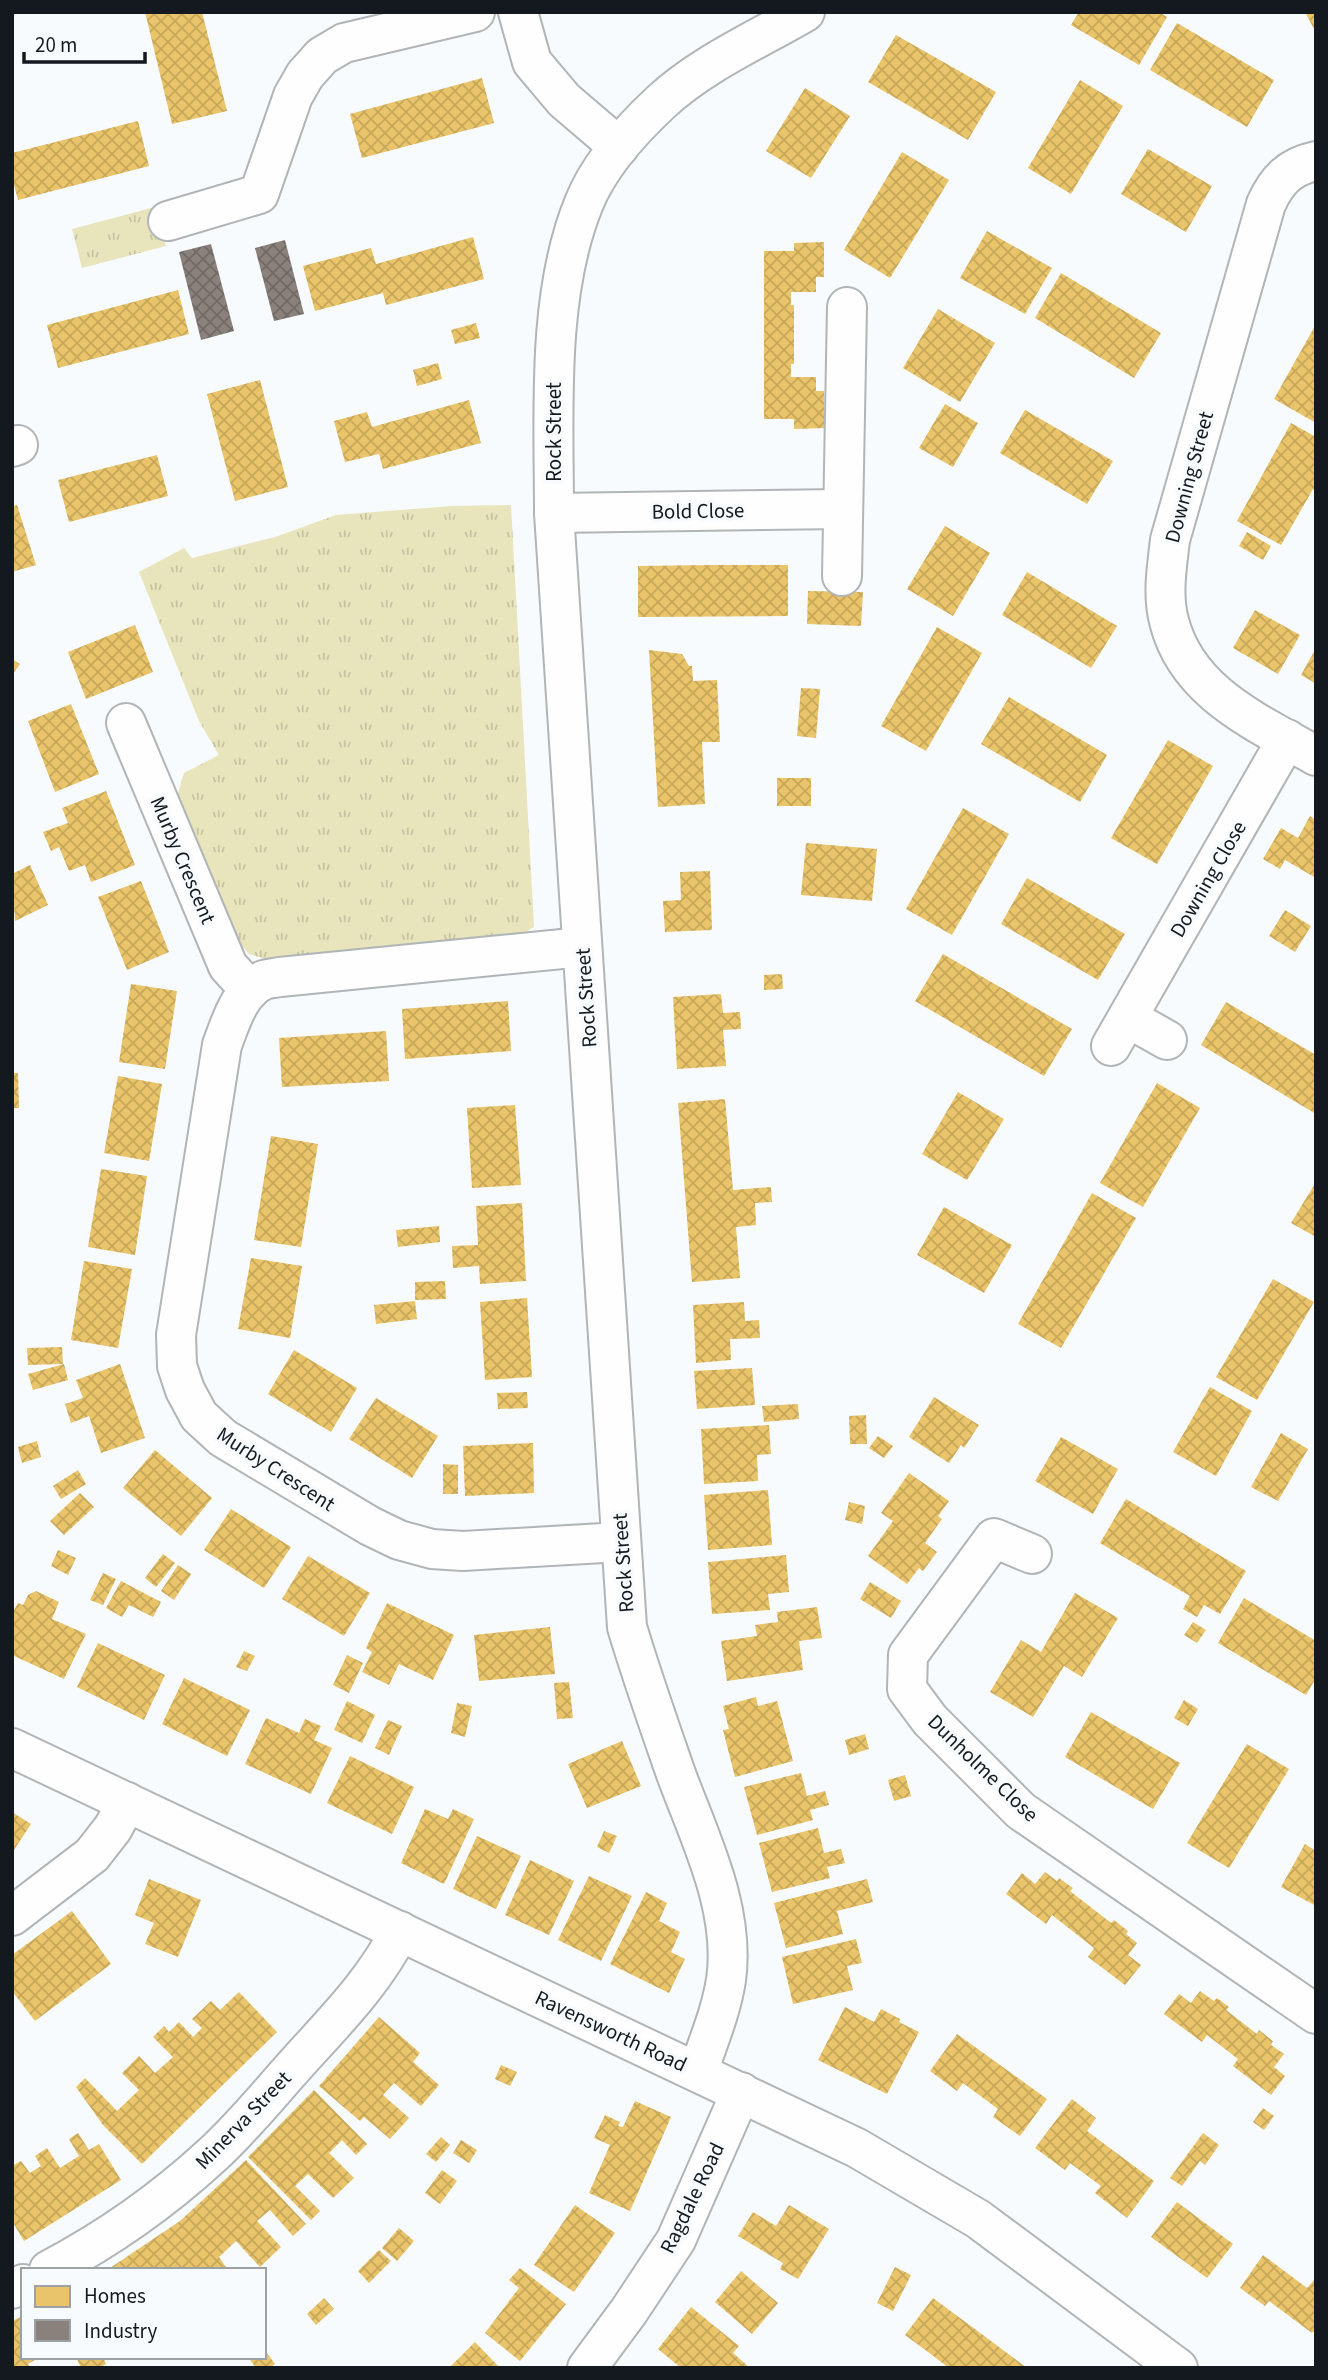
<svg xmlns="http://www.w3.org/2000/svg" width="1328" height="2380" font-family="'Source Sans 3',sans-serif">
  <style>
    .grass { fill: url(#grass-tufts) }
    .homes { fill: url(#homes-cross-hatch) }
    .industry { fill: url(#industry-cross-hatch) }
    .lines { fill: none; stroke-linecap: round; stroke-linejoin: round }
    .street-casing { stroke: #b0b5b8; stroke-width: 42 }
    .secondary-casing { stroke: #b0b5b8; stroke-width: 42 }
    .street { stroke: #fefeff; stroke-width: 38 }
    .secondary { stroke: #fefeff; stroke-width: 38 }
    .labels { text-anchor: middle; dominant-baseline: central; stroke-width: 7; stroke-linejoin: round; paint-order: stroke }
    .street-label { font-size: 21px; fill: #13191e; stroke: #f7fbfe }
  </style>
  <defs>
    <pattern id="grass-tufts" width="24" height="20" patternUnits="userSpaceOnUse" patternTransform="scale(1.75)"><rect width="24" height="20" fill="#e8e4bc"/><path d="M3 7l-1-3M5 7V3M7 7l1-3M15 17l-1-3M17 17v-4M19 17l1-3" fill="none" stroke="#c6c3a1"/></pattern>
    <pattern id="homes-cross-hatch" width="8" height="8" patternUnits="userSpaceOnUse" patternTransform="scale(1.75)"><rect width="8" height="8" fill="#e9c46a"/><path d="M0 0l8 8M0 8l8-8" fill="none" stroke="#c7a85b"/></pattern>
    <pattern id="industry-cross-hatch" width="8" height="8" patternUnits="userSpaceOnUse" patternTransform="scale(1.75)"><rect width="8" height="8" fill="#8a817c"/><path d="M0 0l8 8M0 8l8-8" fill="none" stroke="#706965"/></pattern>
  </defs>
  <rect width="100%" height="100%" fill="#f8fbfd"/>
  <g class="grass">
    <polygon points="155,207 166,246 82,268 72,229"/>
    <polygon points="511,505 534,927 520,936 275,962 249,954 236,939 176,800 184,773 219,755 199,721 139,572 184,548 192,558 275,537 336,515 452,506"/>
  </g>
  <g class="homes">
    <polygon points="145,12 202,12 227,111 172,124"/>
    <polygon points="1079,12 1159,12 1167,17 1139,65 1071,25"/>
    <polygon points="1305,12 1316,12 1316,33"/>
    <polygon points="1177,23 1274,80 1247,127 1150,70"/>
    <polygon points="896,35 996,92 968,140 868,82"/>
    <polygon points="482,78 494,123 362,158 350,114"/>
    <polygon points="1080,80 1123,106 1071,194 1028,168"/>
    <polygon points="805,88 850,116 811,178 766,151"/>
    <polygon points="138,121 149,166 18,200 12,177 12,153"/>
    <polygon points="1148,149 1212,186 1186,232 1121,194"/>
    <polygon points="902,152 949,180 890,278 844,250"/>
    <polygon points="987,231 1052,268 1025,314 960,278"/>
    <polygon points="473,237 484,279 386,305 383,293 315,311 303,266 371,248 376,264"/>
    <polygon points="824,242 824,277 816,277 816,292 791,292 791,305 794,305 794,364 791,364 791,377 816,377 816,391 824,391 824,428 794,429 794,419 764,419 764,251 794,251 794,243"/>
    <polygon points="1061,273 1161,333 1134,378 1035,318"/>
    <polygon points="178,290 189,334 58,368 47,325"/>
    <polygon points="938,309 995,343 960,402 903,368"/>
    <polygon points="476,323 480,338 455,344 451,330"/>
    <polygon points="1316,324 1316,423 1274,399"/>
    <polygon points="438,363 442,379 417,386 413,370"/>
    <polygon points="260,380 288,487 235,501 207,394"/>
    <polygon points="469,400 481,443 383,469 379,454 345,462 334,421 367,412 372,427"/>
    <polygon points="945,404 978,423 953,467 919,448"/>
    <polygon points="1025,410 1113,461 1087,504 1000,453"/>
    <polygon points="1291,423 1316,437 1316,491 1313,489 1281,545 1237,521"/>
    <polygon points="157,455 168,496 69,522 58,480"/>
    <polygon points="17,505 36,565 12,572 12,507"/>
    <polygon points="945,526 990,553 953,616 907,589"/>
    <polygon points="1247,532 1271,546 1263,560 1239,546"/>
    <polygon points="713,565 788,565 788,616 638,617 638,566"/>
    <polygon points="1027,572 1117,626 1091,668 1002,615"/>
    <polygon points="808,591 863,592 861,626 807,624"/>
    <polygon points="1255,610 1300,635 1278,674 1233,648"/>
    <polygon points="135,625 153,672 86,699 68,652"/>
    <polygon points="937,627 982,653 926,751 881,726"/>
    <polygon points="1316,648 1316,681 1315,683 1301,675"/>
    <polygon points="649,650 682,654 689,666 692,666 693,681 717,680 720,742 702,742 705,804 658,807"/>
    <polygon points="12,659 20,664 12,675"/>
    <polygon points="801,688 820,689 816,738 797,736"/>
    <polygon points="1009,697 1107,755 1080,802 981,744"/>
    <polygon points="71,704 99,774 55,792 28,721"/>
    <polygon points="1168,740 1213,766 1157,864 1111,838"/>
    <rect x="777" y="778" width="34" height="28"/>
    <polygon points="106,791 135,865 91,882 85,865 69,871 59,847 51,851 43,832 68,823 62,808"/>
    <polygon points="963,808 1009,834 952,935 906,909"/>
    <polygon points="1310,816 1316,820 1316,878 1285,860 1280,869 1263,859 1281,828 1298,838"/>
    <polygon points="806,843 877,849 872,901 801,895"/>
    <polygon points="30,865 48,905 15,921 12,874"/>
    <polygon points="710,871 712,930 665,932 663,901 681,900 680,872"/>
    <polygon points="1027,878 1125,934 1098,980 1001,924"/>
    <polygon points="141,881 169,952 127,970 98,897"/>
    <polygon points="1285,910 1311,926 1295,952 1269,936"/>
    <polygon points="943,954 1072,1029 1044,1076 915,1001"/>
    <polygon points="782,974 783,989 764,990 764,975"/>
    <polygon points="131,984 177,991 165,1069 119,1062"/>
    <polygon points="721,994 723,1013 740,1012 741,1029 723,1030 726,1066 677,1069 673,997"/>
    <polygon points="508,1001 511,1051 405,1059 402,1009"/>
    <polygon points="1226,1002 1316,1055 1316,1114 1201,1045"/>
    <polygon points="386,1031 389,1081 282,1087 279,1038"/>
    <polygon points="12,1073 18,1073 19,1108 12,1108"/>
    <polygon points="118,1076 162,1084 149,1161 104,1153"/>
    <polygon points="1157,1083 1200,1108 1143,1207 1100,1183"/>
    <polygon points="958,1092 1004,1119 967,1180 922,1154"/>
    <polygon points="725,1099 733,1190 771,1187 772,1202 755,1203 756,1225 736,1227 740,1278 692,1282 678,1103"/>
    <polygon points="515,1105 521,1185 472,1188 467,1108"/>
    <polygon points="271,1136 318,1144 301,1247 254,1240"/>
    <polygon points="101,1169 147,1176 135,1255 88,1247"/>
    <polygon points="1316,1182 1316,1237 1291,1223"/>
    <polygon points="1092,1193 1136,1218 1061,1348 1018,1324"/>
    <polygon points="522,1203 526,1281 480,1284 479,1266 453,1268 452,1246 478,1245 476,1206"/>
    <polygon points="944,1207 1012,1245 984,1293 917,1255"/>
    <polygon points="439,1226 440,1242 398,1247 396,1230"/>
    <polygon points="251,1258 302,1266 290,1338 238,1329"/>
    <polygon points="84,1261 132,1269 118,1348 71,1340"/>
    <polygon points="1273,1279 1314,1302 1257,1400 1216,1377"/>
    <polygon points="445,1281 446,1299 415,1300 415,1282"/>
    <polygon points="527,1298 532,1377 485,1380 480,1302"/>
    <polygon points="415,1301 417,1319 376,1324 374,1305"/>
    <polygon points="744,1302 745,1321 759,1320 760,1338 730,1339 731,1360 696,1363 693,1305"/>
    <polygon points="62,1347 63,1364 28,1365 27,1348"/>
    <polygon points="294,1350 357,1388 331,1432 268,1394"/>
    <polygon points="64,1364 68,1380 33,1390 28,1374"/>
    <polygon points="120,1364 145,1438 101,1453 89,1416 71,1423 65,1404 83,1398 76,1380"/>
    <polygon points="752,1368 755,1405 697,1409 694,1371"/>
    <polygon points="1210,1387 1252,1411 1216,1476 1173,1452"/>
    <polygon points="527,1392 528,1408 498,1409 497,1393"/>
    <polygon points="934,1397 979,1425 964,1448 961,1445 949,1463 909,1437"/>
    <polygon points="376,1398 438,1436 412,1478 349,1439"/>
    <polygon points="798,1404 799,1419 764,1422 762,1406"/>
    <polygon points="866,1415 867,1444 850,1444 849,1416"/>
    <polygon points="769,1425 771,1454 757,1455 758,1481 704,1484 701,1429"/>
    <polygon points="1281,1433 1308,1449 1278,1501 1251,1487"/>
    <polygon points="878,1436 893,1446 884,1458 869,1448"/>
    <polygon points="1061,1437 1118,1469 1093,1514 1035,1481"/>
    <polygon points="37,1441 41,1457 22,1463 18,1447"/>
    <polygon points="533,1443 534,1493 465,1496 463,1446"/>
    <polygon points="155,1450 212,1498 181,1536 123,1488"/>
    <polygon points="443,1464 458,1465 458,1494 443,1494"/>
    <polygon points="78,1470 86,1484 61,1499 53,1486"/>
    <polygon points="909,1473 949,1501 938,1516 942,1519 925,1543 937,1552 923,1571 919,1568 907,1584 868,1556 893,1521 881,1513"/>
    <polygon points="768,1490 772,1545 708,1550 704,1495"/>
    <polygon points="80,1493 94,1507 64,1535 50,1521"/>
    <polygon points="1126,1499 1246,1571 1220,1614 1204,1605 1197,1617 1183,1609 1190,1596 1100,1543"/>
    <polygon points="849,1502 865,1506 862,1524 845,1520"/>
    <polygon points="231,1509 291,1547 264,1588 204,1550"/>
    <polygon points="58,1550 76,1558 68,1575 51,1566"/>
    <polygon points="163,1554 175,1563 156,1587 145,1578"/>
    <polygon points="786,1555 789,1592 768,1594 770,1610 712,1614 708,1562"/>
    <polygon points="308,1556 370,1593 344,1636 282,1599"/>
    <polygon points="178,1565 191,1574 174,1600 161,1591"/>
    <polygon points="103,1573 116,1579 103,1605 90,1600"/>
    <polygon points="121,1581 161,1602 153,1617 129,1605 122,1617 106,1608"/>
    <polygon points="870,1582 901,1601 891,1618 860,1599"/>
    <polygon points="36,1591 59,1602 52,1619 86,1634 64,1679 12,1655 12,1614 18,1603 23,1605 28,1595"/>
    <polygon points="1075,1593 1118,1618 1082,1677 1064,1666 1033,1717 990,1692 1021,1640 1041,1652"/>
    <polygon points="1244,1598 1316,1641 1316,1678 1306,1695 1218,1643"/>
    <polygon points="387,1603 454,1635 433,1680 399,1664 389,1685 362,1672 372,1652 366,1648"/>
    <polygon points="817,1607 822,1638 799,1641 803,1670 727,1681 721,1641 757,1636 755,1625 778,1622 777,1612"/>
    <polygon points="1193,1622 1206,1630 1197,1643 1184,1635"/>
    <polygon points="550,1627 555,1674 479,1681 474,1635"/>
    <polygon points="98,1643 165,1675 144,1720 77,1687"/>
    <polygon points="244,1651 255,1656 247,1671 236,1667"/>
    <polygon points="347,1655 363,1663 349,1693 333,1685"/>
    <polygon points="184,1678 250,1710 227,1756 162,1724"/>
    <polygon points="569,1682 573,1718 557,1719 554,1683"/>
    <polygon points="756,1697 758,1706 777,1701 793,1761 735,1777 723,1730 729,1729 723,1706"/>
    <polygon points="1184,1700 1198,1709 1188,1726 1174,1718"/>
    <polygon points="347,1701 375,1715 362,1743 334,1730"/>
    <polygon points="457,1703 472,1706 465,1737 451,1733"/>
    <polygon points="1091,1712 1180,1763 1153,1809 1065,1757"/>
    <polygon points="266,1718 299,1733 305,1719 321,1726 314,1740 332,1748 311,1794 245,1764"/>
    <polygon points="388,1720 402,1726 389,1755 375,1748"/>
    <polygon points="865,1734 869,1749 849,1755 845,1740"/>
    <polygon points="622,1741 641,1786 587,1808 568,1764"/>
    <polygon points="1247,1744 1289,1769 1229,1868 1187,1843"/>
    <polygon points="350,1756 414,1787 392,1834 327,1803"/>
    <polygon points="801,1773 807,1796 825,1791 829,1805 810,1810 813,1820 757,1835 744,1787"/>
    <polygon points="905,1775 911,1796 894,1801 888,1780"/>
    <polygon points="425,1809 448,1819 453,1809 474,1819 444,1884 401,1863"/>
    <polygon points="12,1812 31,1824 12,1853"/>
    <polygon points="818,1828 824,1853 841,1849 845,1863 827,1867 830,1878 772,1892 759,1843"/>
    <polygon points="604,1831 617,1836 609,1853 597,1847"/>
    <polygon points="477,1836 521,1856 496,1909 453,1889"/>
    <polygon points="1305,1844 1316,1851 1316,1906 1281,1887"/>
    <polygon points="530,1860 574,1881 549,1935 505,1915"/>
    <polygon points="1045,1872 1057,1881 1059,1878 1073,1888 1070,1891 1111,1923 1114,1920 1128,1931 1126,1934 1137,1943 1128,1955 1141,1965 1125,1985 1088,1957 1094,1948 1052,1915 1046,1924 1006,1894 1022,1873 1035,1884"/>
    <polygon points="589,1876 632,1896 601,1961 558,1940"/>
    <polygon points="149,1879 201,1900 178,1957 145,1944 154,1923 135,1915"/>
    <polygon points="867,1879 873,1902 837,1911 843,1934 786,1948 774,1903"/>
    <polygon points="646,1892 667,1903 659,1921 680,1932 671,1952 685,1959 669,1993 610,1964"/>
    <polygon points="72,1911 111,1964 35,2021 12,1991 12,1955"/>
    <polygon points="856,1939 862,1963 847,1966 853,1990 793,2004 782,1957"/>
    <polygon points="1200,1991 1214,2001 1217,1998 1229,2007 1226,2010 1257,2034 1259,2030 1273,2041 1271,2045 1284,2054 1274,2067 1285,2076 1271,2095 1233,2066 1238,2059 1207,2035 1202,2042 1164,2014 1179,1994 1191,2003"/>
    <polygon points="239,1992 277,2032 142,2164 103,2125 76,2087 85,2078 117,2111 139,2090 122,2073 139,2056 155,2073 173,2057 153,2037 164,2026 169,2032 179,2022 193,2037 202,2028 192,2019 211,2001 220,2010"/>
    <polygon points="845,2007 874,2022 881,2009 900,2019 899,2022 919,2032 887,2094 818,2060"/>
    <polygon points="379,2017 420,2053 413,2062 439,2085 421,2106 394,2083 383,2095 409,2118 390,2139 364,2117 360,2121 319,2086"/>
    <polygon points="957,2034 1047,2099 1020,2136 993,2117 998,2109 963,2083 957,2091 930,2071"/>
    <polygon points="501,2065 517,2072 510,2086 495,2079"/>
    <polygon points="314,2090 367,2144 356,2155 342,2140 329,2153 354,2178 333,2198 308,2174 295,2186 320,2211 311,2220 248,2157"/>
    <polygon points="1072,2099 1096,2118 1087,2131 1154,2181 1127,2218 1095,2193 1101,2186 1070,2163 1065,2170 1035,2148"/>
    <polygon points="635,2101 671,2117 630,2211 589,2193 610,2145 594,2138 605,2115 620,2122 618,2126 623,2127"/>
    <polygon points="1263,2108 1274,2116 1264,2130 1253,2122"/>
    <polygon points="78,2133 89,2150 99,2144 121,2180 24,2241 12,2221 12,2166 21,2161 30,2173 41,2166 35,2156 47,2148 60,2168 79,2156 69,2139"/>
    <polygon points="1203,2133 1219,2145 1205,2165 1200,2161 1182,2186 1170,2178"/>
    <polygon points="441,2137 450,2145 436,2162 426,2154"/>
    <polygon points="461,2140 477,2150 469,2163 453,2153"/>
    <polygon points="246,2160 306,2224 293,2236 270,2210 257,2221 281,2247 260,2267 236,2241 219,2257 228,2270 107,2270 180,2221"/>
    <polygon points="442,2170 457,2181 440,2204 425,2193"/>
    <polygon points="1177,2202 1233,2244 1207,2278 1151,2237"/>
    <polygon points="575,2205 615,2233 574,2292 534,2265"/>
    <polygon points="789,2205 829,2229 798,2279 780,2269 783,2263 738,2236 753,2212 776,2226"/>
    <polygon points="399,2228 414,2241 397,2261 382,2248"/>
    <polygon points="379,2250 391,2261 369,2283 358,2271"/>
    <polygon points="1263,2255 1307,2288 1314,2280 1316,2281 1316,2329 1312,2333 1269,2301 1265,2306 1240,2288"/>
    <polygon points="895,2267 911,2275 893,2311 877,2303"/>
    <polygon points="520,2268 566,2304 520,2361 485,2333 519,2288 509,2280"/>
    <polygon points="741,2271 778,2303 752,2334 715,2302"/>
    <polygon points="324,2298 334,2309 316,2325 307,2314"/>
    <polygon points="933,2298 987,2338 1027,2368 949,2368 932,2355 905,2335"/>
    <polygon points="691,2307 739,2346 733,2353 750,2368 681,2368 658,2349"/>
    <polygon points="23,2316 23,2357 40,2357 28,2364 30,2368 12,2368 12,2321"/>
    <polygon points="475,2342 500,2368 449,2368"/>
    <polygon points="264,2349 275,2364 270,2368 256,2368 248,2357 264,2357"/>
    <polygon points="76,2357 103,2357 106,2364 99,2368 81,2368"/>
  </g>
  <g class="industry">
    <polygon points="285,240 304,314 274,321 255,248"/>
    <polygon points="211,244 234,331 201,340 179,252"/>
  </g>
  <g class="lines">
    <defs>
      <g id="street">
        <polyline points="518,12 532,62 564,100 619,147"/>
        <path d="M1316,161C1289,167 1277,180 1266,204L1170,540C1167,566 1162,595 1169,621C1187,693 1257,722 1316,756"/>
        <polyline points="168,221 259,194 293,96 305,75 322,56 344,43 475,12"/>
        <polyline points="12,447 18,445"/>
        <polyline points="554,513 843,509"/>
        <polyline points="842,576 847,307"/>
        <polyline points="126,723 228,966 250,990"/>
        <path d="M582,947L280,977C275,978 269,978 264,980C240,989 230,1024 222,1045L176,1335L177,1366L185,1390L199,1416L223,1438L370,1526L399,1540L432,1549L463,1551L621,1542"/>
        <polyline points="1128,1018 1167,1040"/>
        <polyline points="1111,1046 1287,739"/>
        <polyline points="1032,1554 994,1538 908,1655 907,1689 930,1720 1021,1811 1316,2014"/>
        <polyline points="12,1916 92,1855 113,1828 127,1802"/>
        <path d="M698,2072C708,2042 721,2012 726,1980C736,1909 700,1839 676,1774C659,1725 642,1677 627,1627L554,513C554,415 546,295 584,203C599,165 631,130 661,102C702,64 757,40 805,12"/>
        <path d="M49,2270C108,2239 162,2201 211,2156C242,2128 270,2093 298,2062C336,2020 374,1982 400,1931"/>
        <polyline points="12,2289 23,2284"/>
        <polyline points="587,2368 629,2311 676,2240 741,2092"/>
      </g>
      <polyline id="secondary" points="12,1748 857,2148 978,2219 1178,2368"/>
    </defs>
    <use href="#street" class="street-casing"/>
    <use href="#secondary" class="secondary-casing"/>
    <use href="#street" class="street"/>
    <use href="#secondary" class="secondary"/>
  </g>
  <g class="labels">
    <g class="street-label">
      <text transform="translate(554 432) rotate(-90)">Rock Street</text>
      <text transform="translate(1189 477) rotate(-75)">Downing Street</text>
      <text transform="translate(698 511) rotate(-1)">Bold Close</text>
      <text transform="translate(183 860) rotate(67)">Murby Crescent</text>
      <text transform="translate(1208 879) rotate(-60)">Downing Close</text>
      <text transform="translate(586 998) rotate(-94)">Rock Street</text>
      <text transform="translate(276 1469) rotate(33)">Murby Crescent</text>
      <text transform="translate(623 1563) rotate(-94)">Rock Street</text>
      <text transform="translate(983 1768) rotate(44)">Dunholme Close</text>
      <text transform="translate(611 2031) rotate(25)">Ravensworth Road</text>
      <text transform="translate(243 2120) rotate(-46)">Minerva Street</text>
      <text transform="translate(692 2198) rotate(-64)">Ragdale Road</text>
    </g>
  </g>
  <rect width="1328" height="2380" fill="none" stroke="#13191e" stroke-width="28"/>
  <rect x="21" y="2268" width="245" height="91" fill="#f7fbfe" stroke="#9ca1a4" stroke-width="2"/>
  <rect x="35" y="2286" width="35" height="21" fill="#e9c46a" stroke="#9ca1a4" stroke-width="2"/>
  <text x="84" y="2303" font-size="21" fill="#13191e">Homes</text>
  <rect x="35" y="2320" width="35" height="21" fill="#8a817c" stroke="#9ca1a4" stroke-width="2"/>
  <text x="84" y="2338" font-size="21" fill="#13191e">Industry</text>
  <path d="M24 52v10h121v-10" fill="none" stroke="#13191e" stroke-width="3.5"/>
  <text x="35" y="52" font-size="21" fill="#13191e" stroke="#f7fbfe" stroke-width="5" paint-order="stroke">20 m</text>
</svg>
